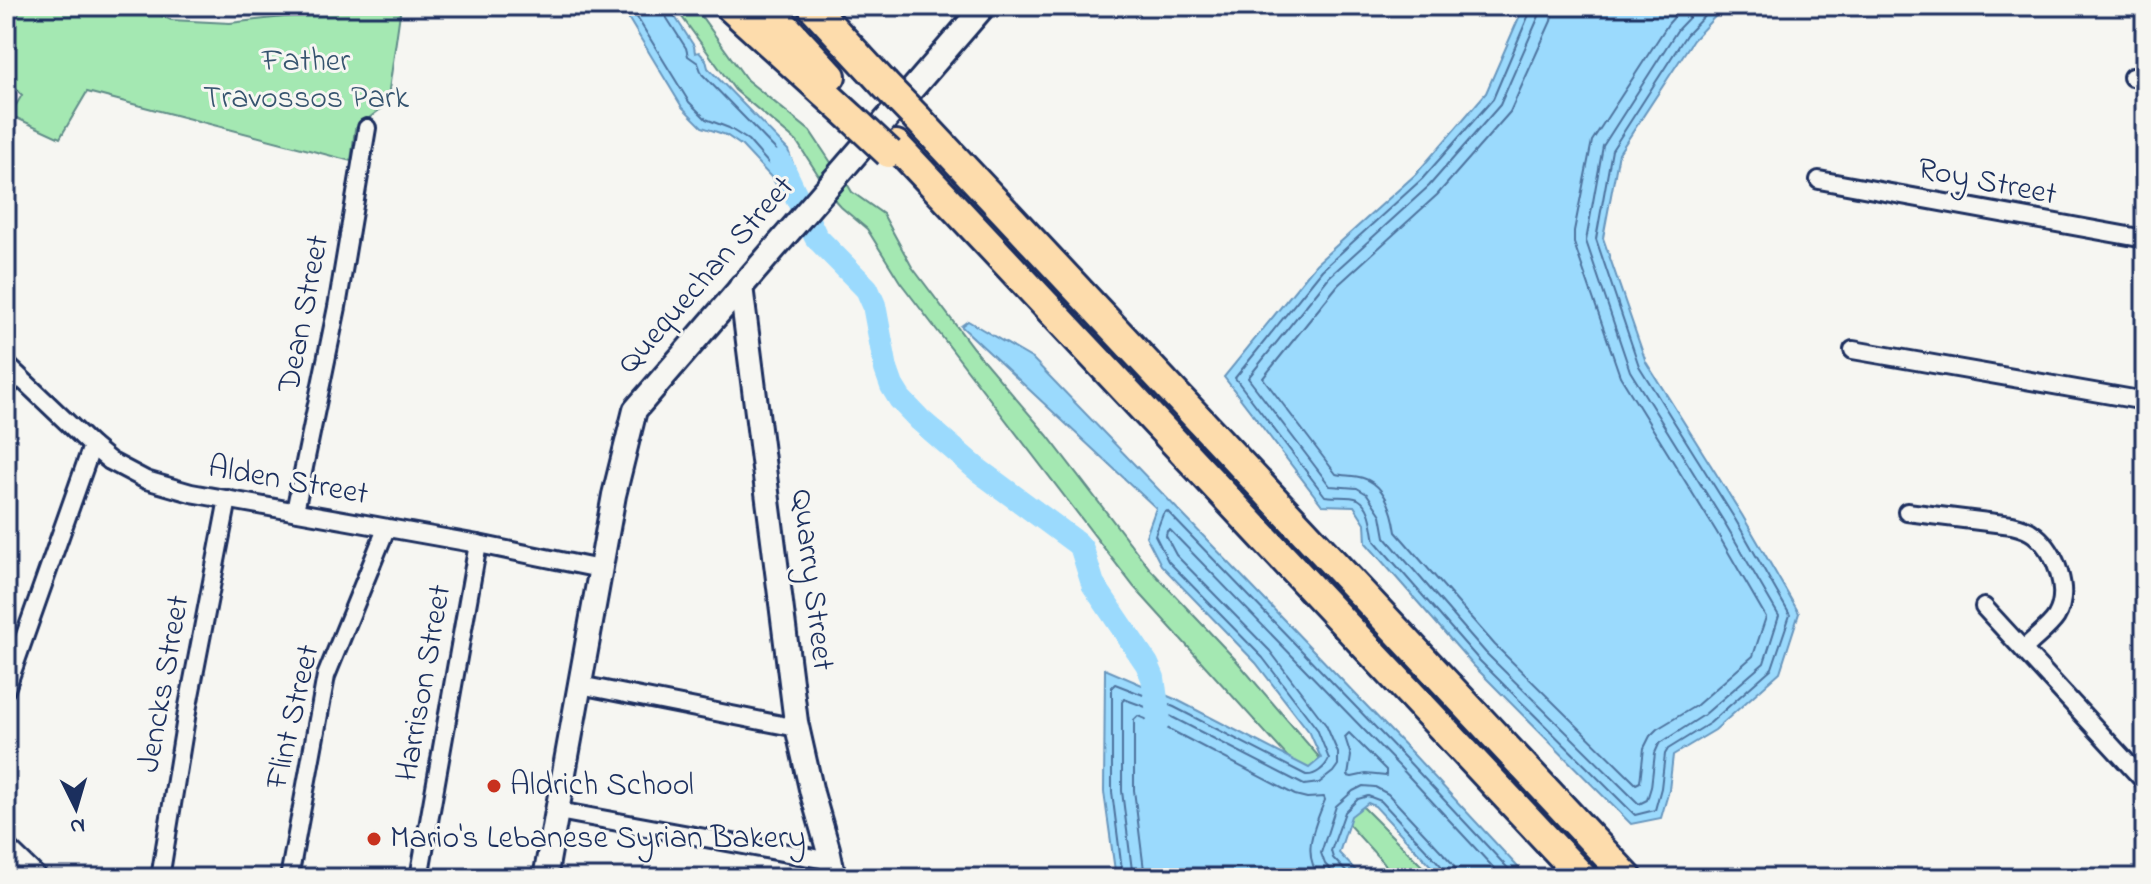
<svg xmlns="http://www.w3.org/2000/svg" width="2151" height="884" font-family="'Indie Flower',sans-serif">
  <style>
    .green { fill: #a4e8b2; stroke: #608c88; stroke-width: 2 }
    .water { fill: #9bdafd; stroke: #6896bd; stroke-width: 2 }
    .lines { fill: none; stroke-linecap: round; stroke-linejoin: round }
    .shore { stroke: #4e739e; stroke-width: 2 }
    .river { stroke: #9bdafd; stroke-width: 24 }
    .street-casing { stroke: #1b2f5e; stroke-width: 22 }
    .secondary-casing { stroke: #1b2f5e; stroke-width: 28 }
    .highway-casing { stroke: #1b2f5e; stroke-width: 34 }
    .street { stroke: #f6f6f2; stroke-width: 16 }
    .secondary { stroke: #f6f6f2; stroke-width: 22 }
    .highway { stroke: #fddcac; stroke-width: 28 }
    .highway-bridge-casing { stroke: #1b2f5e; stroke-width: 34; stroke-linecap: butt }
    .highway-bridge { stroke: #fddcac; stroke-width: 28 }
    .poi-dot { fill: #c8321e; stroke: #f6f6f2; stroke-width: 3 }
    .labels { text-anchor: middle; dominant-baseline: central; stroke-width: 6; stroke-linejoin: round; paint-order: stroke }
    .park-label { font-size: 32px; fill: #36546f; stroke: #f6f6f2 }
    .street-label { font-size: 32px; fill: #1b2f5e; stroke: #f6f6f2 }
    .poi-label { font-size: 32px; fill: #1b2f5e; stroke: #f6f6f2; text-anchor: start }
  </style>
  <rect width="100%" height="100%" fill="#f6f6f2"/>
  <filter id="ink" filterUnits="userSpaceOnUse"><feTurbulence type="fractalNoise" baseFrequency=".0125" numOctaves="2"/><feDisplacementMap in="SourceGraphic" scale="16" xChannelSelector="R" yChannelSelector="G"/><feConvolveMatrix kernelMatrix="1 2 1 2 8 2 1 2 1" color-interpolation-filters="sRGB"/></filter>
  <g filter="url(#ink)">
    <g class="green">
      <polygon points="6,6 141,6 171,20 230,23 311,14 337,6 401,6 387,104 355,129 351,161 87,92 60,138 10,115 22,95 6,79"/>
      <polygon points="674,6 694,6 747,80 810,131 832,164 819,176 797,142 735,90"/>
      <polygon points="846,182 852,192 883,214 912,267 973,348 1047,435 1150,569 1235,659 1354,798 1434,878 1397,878 1134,587 900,282 867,229 841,207 831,196"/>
    </g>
    <g class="water">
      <polygon points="621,6 668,6 694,46 695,53 699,52 706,60 708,68 788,150 801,185 785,198 772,178 742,146 726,135 702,127 682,107"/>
      <polygon points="1524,6 1725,6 1693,40 1619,153 1603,238 1646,362 1742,515 1799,613 1780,672 1715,730 1673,755 1669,790 1661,818 1631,824 1473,665 1366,543 1365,523 1354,506 1322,505 1224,377 1316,264 1416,174 1486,93"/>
      <polygon points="968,321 1033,359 1413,754 1528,878 1442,878 1375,806 1368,803 1351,816 1339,853 1363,878 1116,878 1104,792 1105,669 1177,700 1309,768 1321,758 1310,733 1256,663 1161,565 1146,536 1156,508 961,326"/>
    </g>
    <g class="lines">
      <g class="shore">
        <path d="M630,6L689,102L706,119L729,128L748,140L784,181L789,182C792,173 785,163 781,155L702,74L698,63L688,56L686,48L663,12L662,6"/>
        <path d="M1531,6L1530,12L1493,99L1422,179L1322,270L1235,378L1325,496C1334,498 1349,495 1358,499C1372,507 1372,528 1375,541L1479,660L1635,815L1655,810L1661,788L1665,754L1668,749L1710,723L1772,668L1790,615L1735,519L1639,366L1596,239L1612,150L1686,35L1714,6"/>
        <polyline points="1541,6 1539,16 1500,105 1429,186 1329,277 1248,378 1330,486 1357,488 1367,494 1381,515 1385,537 1486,653 1639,804 1647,800 1651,787 1655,753 1659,744 1704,715 1764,663 1779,616 1726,525 1630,371 1586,241 1603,146 1678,29 1700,6"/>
        <path d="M1553,6L1551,21L1510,112L1437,195L1338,285L1263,378L1336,474C1344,476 1354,475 1363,478C1386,485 1393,512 1396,532L1495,645L1636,784L1640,782L1644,748L1650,736L1657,729L1697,705L1753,656L1766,617L1716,531L1620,376L1574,243V231L1592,141L1668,24L1684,6"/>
        <polygon points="1349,733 1386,770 1386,776 1366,774 1352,777 1348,776 1351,756 1345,737"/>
        <path d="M1123,878L1112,792V687L1115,684L1174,707L1306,775C1315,776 1325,768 1329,759L1317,729L1263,658L1168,561L1155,535L1163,514L1167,511L1407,760L1517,878"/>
        <polyline points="1133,878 1122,791 1122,702 1124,699 1170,716 1304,785 1319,783 1333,772 1338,765 1338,753 1326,725 1270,651 1176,555 1166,536 1167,531 1170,530 1400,767 1503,878"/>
        <path d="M1145,878L1134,790V720L1138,716L1165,727L1295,795L1307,798L1324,797L1325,800C1315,825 1300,855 1321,878"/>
        <polyline points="1338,878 1325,864 1321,853 1336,806 1353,791 1363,786 1375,787 1388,794 1452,863 1456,870 1457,878"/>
        <polyline points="1352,878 1333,858 1331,851 1345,812 1358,799 1368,796 1381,801 1445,870 1447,878"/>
      </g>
      <polyline class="river" points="780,162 816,237 867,289 874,305 886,369 892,386 900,399 920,420 978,470 1077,543 1082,549 1093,584 1147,664 1153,678 1159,720"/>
      <defs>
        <g id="street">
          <polyline points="2132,77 2145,79"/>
          <polyline points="1819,180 2145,239"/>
          <polyline points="1853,350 2145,401"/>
          <polyline points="6,364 92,446 110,461 146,480 191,493 478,544 600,569"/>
          <polyline points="6,389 18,376"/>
          <polyline points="295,511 337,307 367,128"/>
          <path d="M1907,512L2012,525C2020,527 2028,529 2035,535C2056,552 2071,591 2056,617C2049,628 2033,639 2024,649"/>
          <polyline points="1984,607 2145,782"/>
          <polyline points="580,685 797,728"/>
          <polyline points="6,689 92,446"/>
          <polyline points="558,811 831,861"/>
          <polyline points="160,878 188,706 228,499"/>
          <polyline points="289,878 326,676 386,529"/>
          <polyline points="419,878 478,544"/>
        </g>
        <g id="secondary">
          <polyline points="741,286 796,722 812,793 828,849 834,878"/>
          <polyline points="6,850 35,878"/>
          <polyline points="545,878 614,495 635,410 984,6"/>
        </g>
        <g id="highway">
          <polyline points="729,6 853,119"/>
          <polyline points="766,6 831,76"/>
          <polyline points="812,6 884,84"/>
          <polyline points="918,119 1628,878"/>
          <polyline points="896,145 1583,878"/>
        </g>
      </defs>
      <use href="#street" class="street-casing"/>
      <use href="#secondary" class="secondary-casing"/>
      <use href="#highway" class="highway-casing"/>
      <use href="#street" class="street"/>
      <use href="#secondary" class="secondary"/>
      <use href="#highway" class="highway"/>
      <defs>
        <g id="highway-bridge">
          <polyline points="884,84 918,119"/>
          <polyline points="853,119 889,153"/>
        </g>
      </defs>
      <use href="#highway-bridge" class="highway-bridge-casing"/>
      <use href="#highway-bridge" class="highway-bridge"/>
    </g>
  </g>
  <g class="poi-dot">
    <circle cx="494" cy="786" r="8"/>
    <circle cx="374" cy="839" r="8"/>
  </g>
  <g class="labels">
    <g class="park-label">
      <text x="306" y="62">Father<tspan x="306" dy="37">Travossos Park</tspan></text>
    </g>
    <g class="street-label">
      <text transform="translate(1987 183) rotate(11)">Roy Street</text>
      <text transform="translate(707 276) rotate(-49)">Quequechan Street</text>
      <text transform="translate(305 314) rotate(-79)">Dean Street</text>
      <text transform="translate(288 482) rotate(10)">Alden Street</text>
      <text transform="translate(811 580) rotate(83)">Quarry Street</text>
      <text transform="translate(425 683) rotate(-80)">Harrison Street</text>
      <text transform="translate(165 684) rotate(-80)">Jencks Street</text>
      <text transform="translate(294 717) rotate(-77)">Flint Street</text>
    </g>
    <g class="poi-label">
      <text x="510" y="786">Aldrich School</text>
      <text x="390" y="839">Mario's Lebanese Syrian Bakery</text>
    </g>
  </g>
  <rect width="2151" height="884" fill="none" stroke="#f6f6f2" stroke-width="32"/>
  <rect x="16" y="16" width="2119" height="852" fill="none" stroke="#1b2f5e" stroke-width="3" filter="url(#ink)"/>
  <g transform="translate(76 808) rotate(175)" stroke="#f6f6f2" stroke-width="6" paint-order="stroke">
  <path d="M0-6L14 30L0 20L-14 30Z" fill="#1b2f5e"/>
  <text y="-12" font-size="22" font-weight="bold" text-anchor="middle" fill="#1b2f5e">N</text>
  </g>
</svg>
